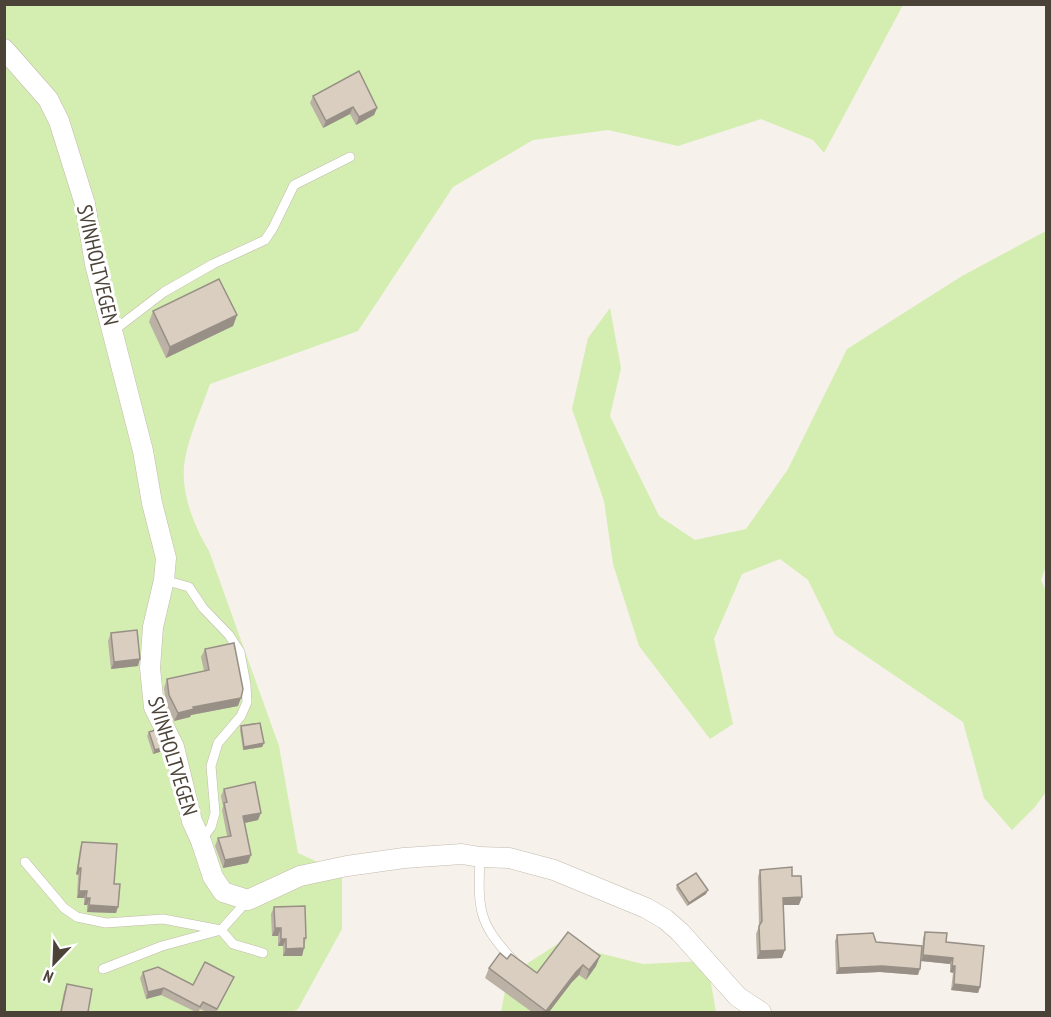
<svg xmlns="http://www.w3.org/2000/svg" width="1051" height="1017" font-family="'PT Sans Narrow',sans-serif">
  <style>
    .green { fill: #d4edb1 }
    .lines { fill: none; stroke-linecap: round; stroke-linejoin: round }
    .lane-casing { stroke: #c3baac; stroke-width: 10 }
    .street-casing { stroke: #c3baac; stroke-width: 21 }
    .lane { stroke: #fff; stroke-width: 9 }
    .street { stroke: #fff; stroke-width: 20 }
    .wall { fill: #bbb1a4 }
    .shaded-wall { fill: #989086 }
    .building { fill: #d9cebf; stroke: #989086; stroke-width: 1.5 }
    .labels { text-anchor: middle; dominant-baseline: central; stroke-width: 6; stroke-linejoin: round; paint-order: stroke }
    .street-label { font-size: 21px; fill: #4c4338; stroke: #fff }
  </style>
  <rect width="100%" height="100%" fill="#f6f2eb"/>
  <g class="green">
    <path d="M5,5H903L824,153L813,140L761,119L678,146L608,130L533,140L453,187L358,331L210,384C202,407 189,436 185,459C179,490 194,526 209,551L279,746L298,853L342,873V929L298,1009L292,1012H5Z"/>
    <polygon points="1046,231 1046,566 1041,580 1046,591 1046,792 1035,807 1012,830 984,798 963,722 835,635 808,580 780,559 742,574 714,639 733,724 710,739 639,646 613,564 604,501 572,409 588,338 610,308 621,368 610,416 659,516 695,540 746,529 788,469 847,349 962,276"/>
    <polygon points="559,943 643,964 707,961 716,1012 501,1012 508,976"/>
  </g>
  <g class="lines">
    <defs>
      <g id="lane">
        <polyline points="113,331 164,292 213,264 265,240 273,228 294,185 350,157"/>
        <polyline points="164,580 189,587 203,608 229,635 240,652 246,685 247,702 241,716 218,743 211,766 215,813 211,827 201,841"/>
        <path d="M480,857C478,908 477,922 513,960"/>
        <polyline points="25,862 64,908 77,917 106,923 163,919 221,930 248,900"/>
        <polyline points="103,969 162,946 221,930 233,944 263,953"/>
      </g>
      <polyline id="street" points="4,49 48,99 59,121 85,204 95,264 143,451 152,503 166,558 164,580 153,627 150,668 154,707 174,747 192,821 201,841 213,877 223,892 248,900 300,876 347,866 404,858 462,854 480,857 509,858 554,870 646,908 665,919 680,932 738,997 761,1012"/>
    </defs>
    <use href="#lane" class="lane-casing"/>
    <use href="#street" class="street-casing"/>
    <use href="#lane" class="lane"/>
    <use href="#street" class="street"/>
  </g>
  <g class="wall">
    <polygon points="313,96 377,108 374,115 356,125 350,114 323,128 310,103"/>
    <polygon points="153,311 237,315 233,326 166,358 149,322"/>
    <polygon points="111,633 138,666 111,669 108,641"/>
    <polygon points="205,649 238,706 191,715 190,717 174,721 166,704 164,688 167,679 204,671 201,657"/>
    <polygon points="241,726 264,743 262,747 243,750 240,730"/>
    <polygon points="149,732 163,751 153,754 147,736"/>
    <polygon points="224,789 258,820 244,823 248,863 223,868 215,846 218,838 227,836 222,810 223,806 221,796"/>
    <polygon points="82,842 114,884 116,913 87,912 87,905 84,905 84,898 77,898 78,875 76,874 80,848"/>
    <polygon points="760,870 792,876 799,905 783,905 782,958 757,959 756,934 759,926 758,877"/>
    <polygon points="677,885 706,894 687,906 676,889"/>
    <polygon points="274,907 306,938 302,956 283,956 283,946 278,946 278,936 272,936 271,914"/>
    <polygon points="925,932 946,942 980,987 978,993 951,990 953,973 950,972 950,964 921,961 923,938"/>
    <polygon points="837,935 876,942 918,975 880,972 836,974 835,941"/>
    <polygon points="600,956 596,966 586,980 579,975 572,982 549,1012 532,1012 485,978 489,968 507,959 537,973"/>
    <polygon points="143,972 193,985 231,983 216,1012 207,1012 200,1009 198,1012 196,1012 161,995 146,999 140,978"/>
    <polygon points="67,984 88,1012 60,1012 64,992"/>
  </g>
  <g class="shaded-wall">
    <polygon points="353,107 350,114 323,128 326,121"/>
    <polygon points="377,108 374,115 356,125 359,117"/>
    <polygon points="237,315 233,326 166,358 170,347"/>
    <polygon points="140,659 138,666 111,669 114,662"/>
    <polygon points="241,698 238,706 191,715 190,717 174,721 178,713 193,707"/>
    <polygon points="264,743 262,747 243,750 244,747"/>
    <polygon points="164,747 163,751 153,754 155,750"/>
    <polygon points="261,813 258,820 240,824 243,816"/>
    <polygon points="251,855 248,863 223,868 225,860"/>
    <polygon points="78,868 81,868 78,875 76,874"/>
    <polygon points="708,890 706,894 687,906 689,903"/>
    <polygon points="79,891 87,891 84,898 77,898"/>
    <polygon points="802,897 799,905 780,905 783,898"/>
    <polygon points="86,898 90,898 87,905 84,905"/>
    <polygon points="89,905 118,907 116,913 87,912"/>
    <polygon points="275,928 281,928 278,936 272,936"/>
    <polygon points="281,939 286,939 283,946 278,946"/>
    <polygon points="304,948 302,956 283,956 286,949"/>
    <polygon points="785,950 782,958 757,959 760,951"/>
    <polygon points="923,955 953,958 950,964 921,961"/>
    <polygon points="600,956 596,966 586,980 589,970"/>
    <polygon points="583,965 579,975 572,982 549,1012 546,1012 576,972"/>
    <polygon points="882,966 920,969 918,975 880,972 836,974 839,968"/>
    <polygon points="952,966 955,966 953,973 950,972"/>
    <polygon points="954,984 980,987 978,993 951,990"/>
    <polygon points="164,988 161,995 146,999 148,992"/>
  </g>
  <g class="building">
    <polygon points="359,71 377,108 359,117 353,107 326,121 313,96"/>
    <polygon points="219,279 237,315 170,347 153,311"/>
    <polygon points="137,630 140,659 114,662 111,633"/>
    <polygon points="234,643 243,689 241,698 193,707 194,709 178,713 169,695 167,679 209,670 205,649"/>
    <polygon points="260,723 264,743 244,747 241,726"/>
    <polygon points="156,730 164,747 155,750 149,732"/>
    <polygon points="255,782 261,813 243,816 251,855 225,860 218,838 231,836 224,803 227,802 224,789"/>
    <polygon points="82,842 117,844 114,884 120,884 118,907 89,905 90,898 86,898 87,891 79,891 81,868 78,868"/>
    <polygon points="792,867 792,876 801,876 802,897 783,898 785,950 760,951 759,926 762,921 760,870"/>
    <polygon points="696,873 708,890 689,903 677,885"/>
    <polygon points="305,906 306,938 304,938 304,948 286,949 286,939 281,939 281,928 275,928 274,907"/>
    <polygon points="568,932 600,956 589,970 583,965 576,972 546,1011 489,968 500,953 507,959 511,954 537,973"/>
    <polygon points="925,932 947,933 946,942 984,946 980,987 954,984 955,966 952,966 953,958 923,955"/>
    <polygon points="873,933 876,942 922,946 920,969 882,966 839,968 837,935"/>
    <polygon points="205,962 234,977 217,1009 203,1002 200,1007 164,988 148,992 143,972 158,967 193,985"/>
    <polygon points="67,984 92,989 88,1012 61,1012"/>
  </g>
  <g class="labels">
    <g class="street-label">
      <text transform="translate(98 265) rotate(77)">SVINHOLTVEGEN</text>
      <text transform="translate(173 756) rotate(73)">SVINHOLTVEGEN</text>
    </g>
  </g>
  <rect width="1051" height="1017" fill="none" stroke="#4c4338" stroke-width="12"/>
  <g transform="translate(54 963) rotate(203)" stroke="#ffffff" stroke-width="4.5" paint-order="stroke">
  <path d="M0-4.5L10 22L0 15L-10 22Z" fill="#4c4338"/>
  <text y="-9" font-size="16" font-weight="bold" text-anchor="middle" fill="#4c4338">N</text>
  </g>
</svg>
